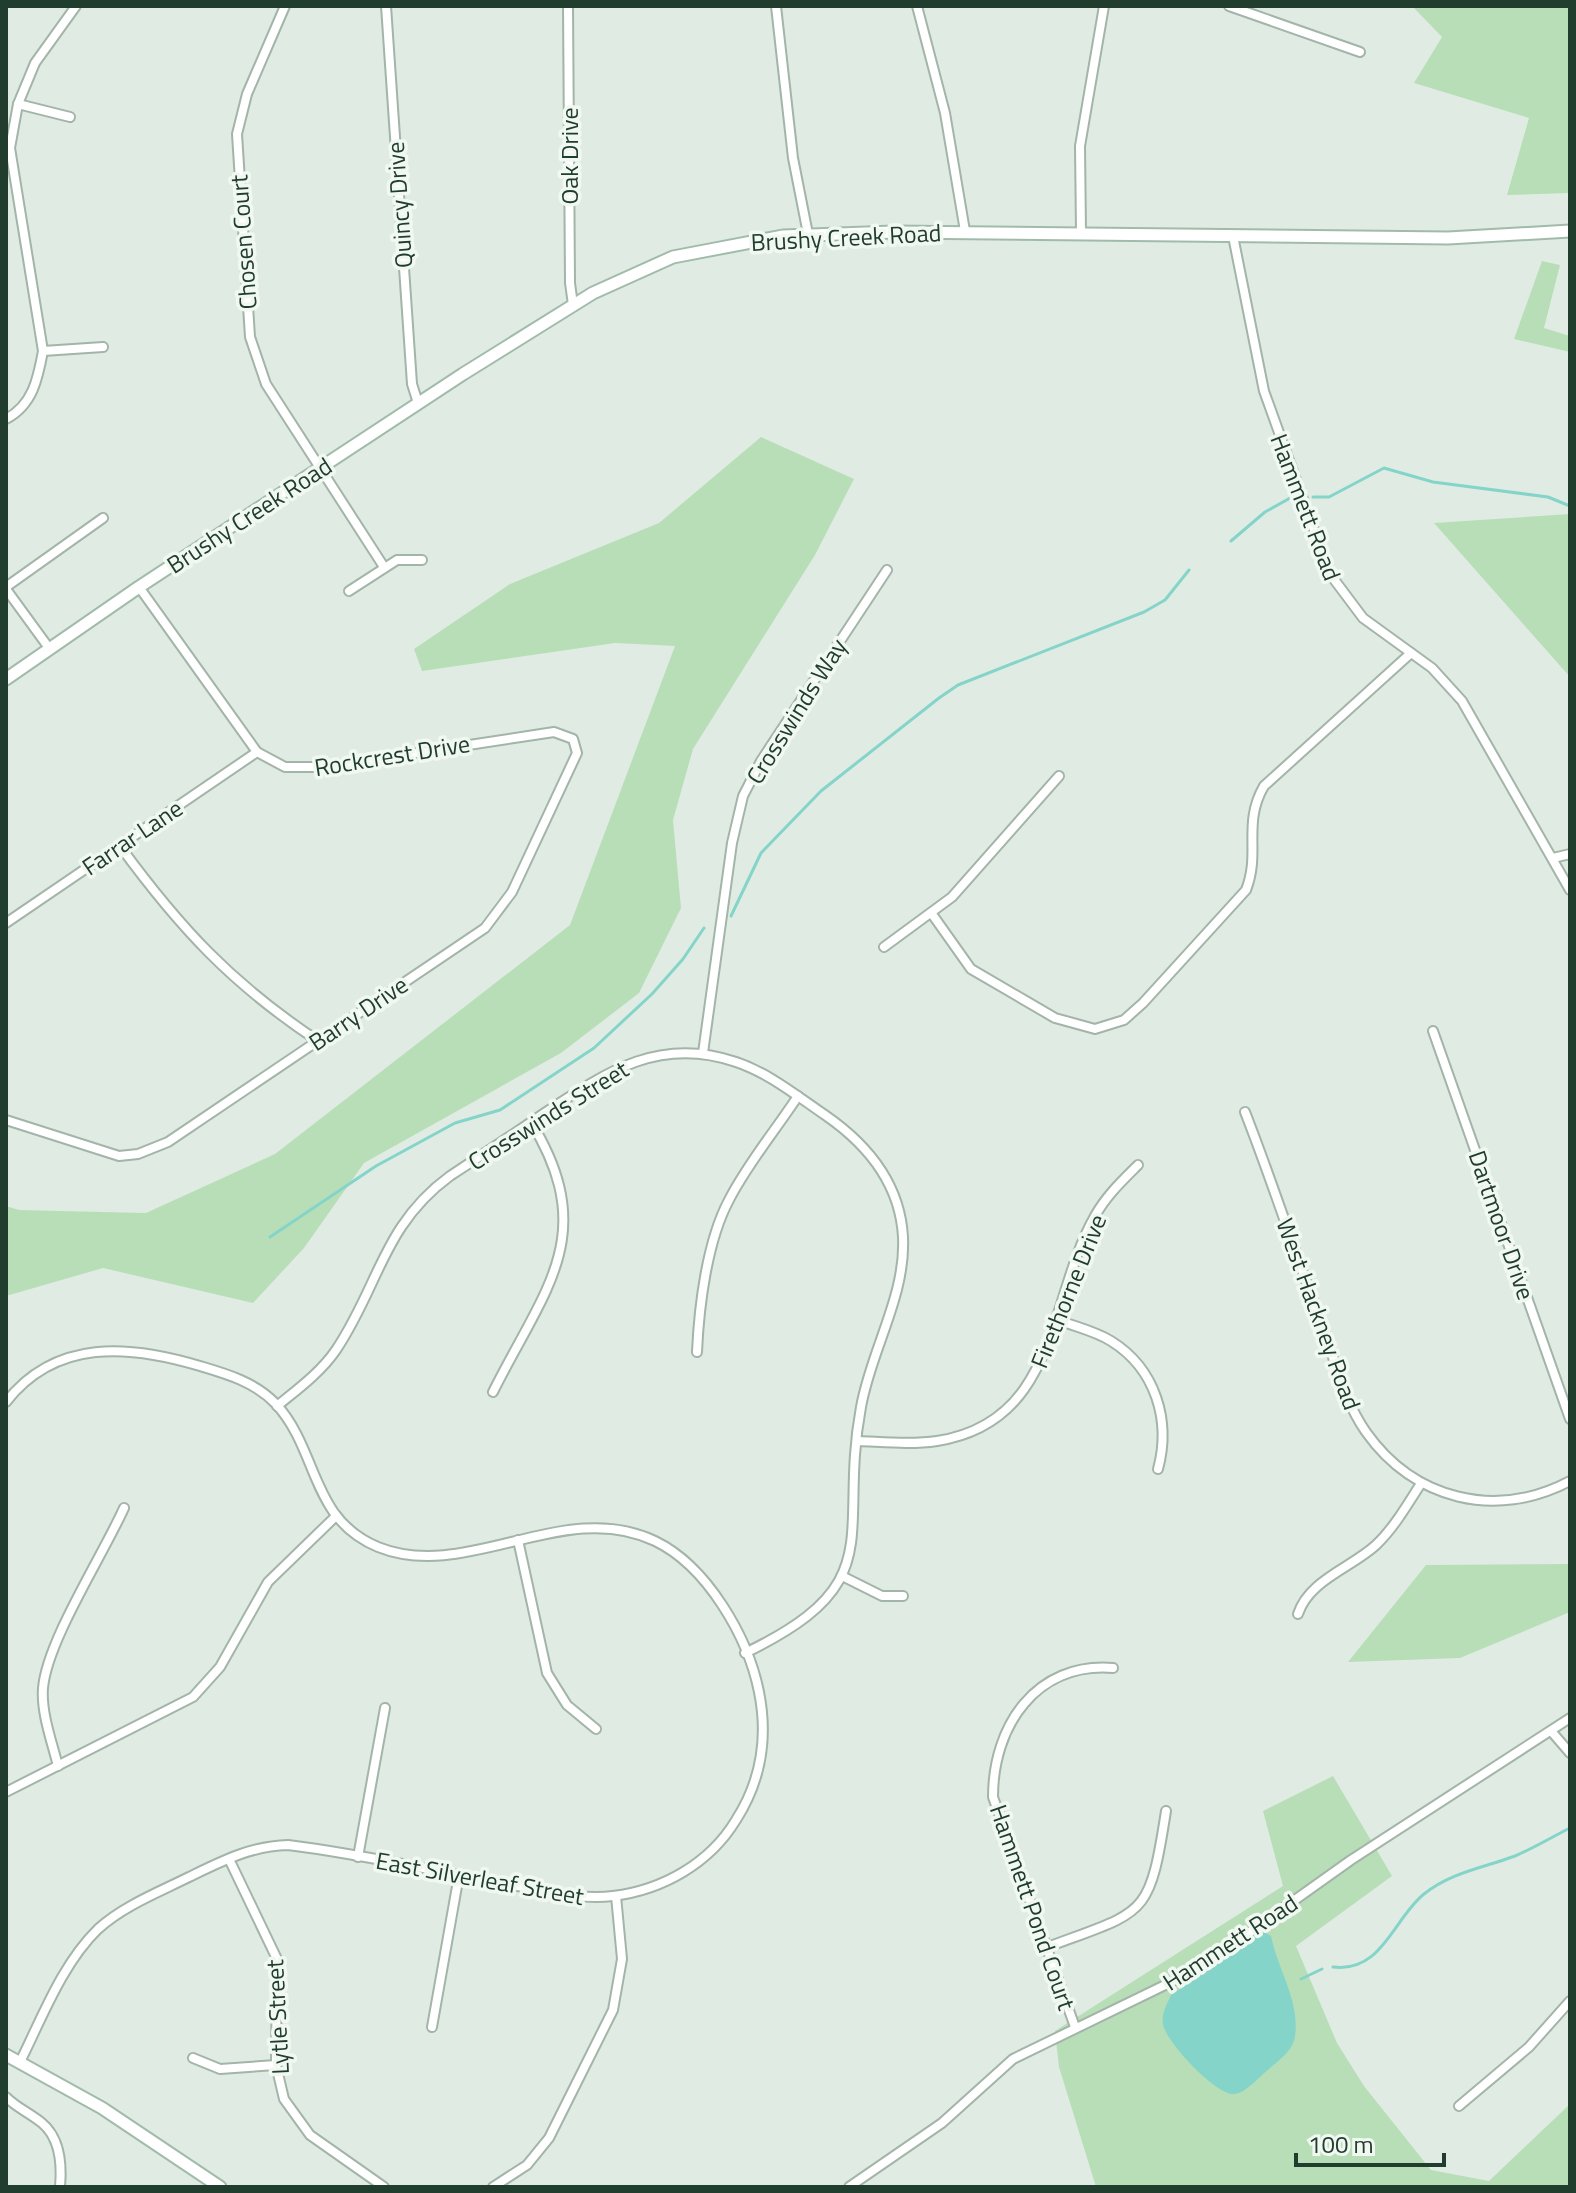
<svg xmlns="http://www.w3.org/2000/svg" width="1576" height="2193" font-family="'Titillium Web',sans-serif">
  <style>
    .green { fill: #b8deb8 }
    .water { fill: #85d4c9 }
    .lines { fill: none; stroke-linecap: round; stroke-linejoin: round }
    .stream { stroke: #85d4c9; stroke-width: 3 }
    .street-casing { stroke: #a3b4a9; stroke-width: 12 }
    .secondary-casing { stroke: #a1bbab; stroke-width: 15 }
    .street { stroke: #fff; stroke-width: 8 }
    .secondary { stroke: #fff; stroke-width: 11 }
    .labels { text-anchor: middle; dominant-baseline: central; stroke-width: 7; stroke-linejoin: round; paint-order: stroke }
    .street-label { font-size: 24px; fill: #203d2d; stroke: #f1f8f2 }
  </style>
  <rect width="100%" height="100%" fill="#e0ece3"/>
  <g class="green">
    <polygon points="1412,6 1570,6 1570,193 1507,195 1529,118 1414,83 1442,37"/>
    <polygon points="1542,261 1560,265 1544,328 1570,336 1570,352 1514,339"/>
    <polygon points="761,437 854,479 815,555 693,749 673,820 681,908 639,993 561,1053 364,1163 304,1248 253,1303 103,1268 6,1296 6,1206 19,1210 146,1213 275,1154 570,925 675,646 615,643 422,671 414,649 510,584 659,523"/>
    <polygon points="1570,514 1570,677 1434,523"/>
    <polygon points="1570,1564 1570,1612 1460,1658 1348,1662 1426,1565"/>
    <polygon points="1333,1776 1392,1876 1296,1946 1337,2043 1364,2086 1431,2170 1489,2181 1570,2104 1570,2187 1096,2187 1059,2067 1055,2031 1283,1886 1263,1811"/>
  </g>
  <path class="water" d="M1264,1932L1271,1936C1278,1970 1300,2001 1295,2036C1293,2051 1279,2060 1269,2069C1259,2077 1247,2092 1235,2094C1217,2097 1165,2041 1163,2024C1161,2014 1167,2004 1171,1995Z"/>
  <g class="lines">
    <g class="stream">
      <polyline points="1313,497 1329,497 1384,468 1433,482 1548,497 1570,506"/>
      <polyline points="1231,541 1265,512 1292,497"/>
      <polyline points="731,916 761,853 821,791 939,698 958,685 1144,612 1165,600 1189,570"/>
      <polyline points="270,1237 376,1166 455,1123 500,1110 594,1048 652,994 683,959 704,928"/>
      <path d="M1333,1967C1382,1973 1393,1919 1424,1894C1452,1872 1483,1868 1515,1856C1534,1848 1552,1837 1570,1828"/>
      <polyline points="1301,1979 1322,1969"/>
    </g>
    <defs>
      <g id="street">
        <polyline points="285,6 247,94 237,134 250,337 266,384 384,567"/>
        <polyline points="386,6 412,384 418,403"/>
        <polyline points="568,6 570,283 573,305"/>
        <polyline points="776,6 793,158 808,234"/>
        <polyline points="917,6 945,113 965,231"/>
        <polyline points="1229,6 1360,52"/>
        <polyline points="18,104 70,117"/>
        <polyline points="1081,232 1080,146 1104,6"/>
        <polyline points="1233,236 1264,391 1330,574 1363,618 1432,668 1462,701 1570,890"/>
        <polyline points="43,351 103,347"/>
        <path d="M6,419C33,405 38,378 43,351L10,148L18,104L35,63L76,6"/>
        <polyline points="6,587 103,518"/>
        <polyline points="6,589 49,648"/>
        <polyline points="349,591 397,560 422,560"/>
        <path d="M120,846C180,928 232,984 318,1041"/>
        <polyline points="1553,858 1570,854"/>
        <path d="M932,914L971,969L1055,1018L1095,1029L1124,1020L1143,1003L1246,890C1261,852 1242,824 1264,786L1411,653"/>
        <polyline points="6,923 257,752"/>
        <polyline points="884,947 952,897 1059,776"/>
        <polyline points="1433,1031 1570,1419"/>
        <polyline points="703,1053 732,843 743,796 761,761 887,570"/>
        <path d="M1245,1112C1274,1186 1298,1262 1326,1336C1337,1368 1346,1404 1366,1432C1414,1500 1496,1520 1570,1481"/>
        <polyline points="6,1120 119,1156 138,1154 168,1142 485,928 512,892 577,753 573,739 554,732 324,767 285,767 257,752 139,587"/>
        <path d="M1058,1320C1076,1327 1095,1331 1111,1341C1156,1369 1171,1421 1158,1469"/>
        <path d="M697,1352C699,1306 707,1241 729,1200C748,1163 775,1131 798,1096"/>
        <path d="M493,1392C545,1288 600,1235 531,1122"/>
        <path d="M6,1402C56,1338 130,1345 200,1366C227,1374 255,1382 276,1404C319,1451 310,1519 378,1547C467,1583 564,1497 655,1541C707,1566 748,1637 759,1692C768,1737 761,1781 736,1820C710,1863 663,1890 613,1896C580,1900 545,1891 512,1885C438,1872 363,1854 288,1845C251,1846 222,1861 189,1877C159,1892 123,1906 98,1929C62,1964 42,2018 20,2062"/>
        <path d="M277,1406C298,1389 321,1372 336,1350C379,1286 383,1225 450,1176C482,1155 514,1134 546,1112C608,1071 660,1036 736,1062C769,1073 797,1096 825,1115C867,1144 900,1183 903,1237C906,1296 871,1350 861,1407C837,1536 893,1582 745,1653"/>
        <path d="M858,1441C884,1442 911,1445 937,1441C1059,1422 1048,1298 1095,1216C1106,1196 1122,1181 1138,1165"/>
        <polyline points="518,1540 547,1673 567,1705 596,1729"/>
        <polyline points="842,1576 882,1596 903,1596"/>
        <path d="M1298,1614C1309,1580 1351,1568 1376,1545C1394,1528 1407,1505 1420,1485"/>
        <polyline points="1551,1731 1570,1753"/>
        <path d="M58,1766C52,1742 41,1713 43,1688C47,1641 103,1555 124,1508"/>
        <polyline points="6,1792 193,1697 220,1667 268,1582 335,1517"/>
        <polyline points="358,1857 385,1708"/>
        <polyline points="229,1859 277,1959 276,2065 284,2099 310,2135 384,2187"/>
        <path d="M1045,1948C1146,1910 1149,1920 1166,1811"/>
        <polyline points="432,2027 459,1875"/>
        <path d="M1075,2027L993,1797C993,1726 1036,1662 1113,1668"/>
        <polyline points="193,2058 220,2069 276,2065"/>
        <path d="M6,2097C17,2108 30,2113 42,2123C60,2138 62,2165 60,2187"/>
        <polyline points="1459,2106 1529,2047 1570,2001"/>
        <polyline points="493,2187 527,2165 549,2138 613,2010 622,1959 616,1896"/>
        <polyline points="849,2187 942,2123 1013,2059 1198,1969 1351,1860 1570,1718"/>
      </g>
      <g id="secondary">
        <polyline points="6,679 139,587 463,374 593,293 673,257 783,236 894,232 1448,238 1570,231"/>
        <polyline points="6,2055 102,2108 220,2187"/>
      </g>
    </defs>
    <use href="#street" class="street-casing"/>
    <use href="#secondary" class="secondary-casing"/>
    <use href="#street" class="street"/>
    <use href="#secondary" class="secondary"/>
  </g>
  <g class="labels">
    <g class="street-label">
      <text transform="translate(569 156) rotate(-90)">Oak Drive</text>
      <text transform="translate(399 205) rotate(-94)">Quincy Drive</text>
      <text transform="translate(846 237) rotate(-3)">Brushy Creek Road</text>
      <text transform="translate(243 242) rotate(-94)">Chosen Court</text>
      <text transform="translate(1306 507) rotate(69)">Hammett Road</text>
      <text transform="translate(249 515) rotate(-33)">Brushy Creek Road</text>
      <text transform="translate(796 711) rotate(-58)">Crosswinds Way</text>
      <text transform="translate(392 755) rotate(-9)">Rockcrest Drive</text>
      <text transform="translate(132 837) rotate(-34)">Farrar Lane</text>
      <text transform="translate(358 1013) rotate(-34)">Barry Drive</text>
      <text transform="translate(548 1115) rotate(-32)">Crosswinds Street</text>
      <text transform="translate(1502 1225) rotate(71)">Dartmoor Drive</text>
      <text transform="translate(1068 1291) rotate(-68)">Firethorne Drive</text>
      <text transform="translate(1319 1314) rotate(70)">West Hackney Road</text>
      <text transform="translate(480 1878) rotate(10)">East Silverleaf Street</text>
      <text transform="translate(1033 1907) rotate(71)">Hammett Pond Court</text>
      <text transform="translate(1230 1942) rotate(-33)">Hammett Road</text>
      <text transform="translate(277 2017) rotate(-93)">Lytle Street</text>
    </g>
  </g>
  <rect width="1576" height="2193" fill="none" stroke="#203d2d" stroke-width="16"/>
  <path d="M1296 2153v12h148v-12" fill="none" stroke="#203d2d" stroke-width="4"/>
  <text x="1308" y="2153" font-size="24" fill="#203d2d" stroke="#f1f8f2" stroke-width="6" paint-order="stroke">100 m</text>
</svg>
